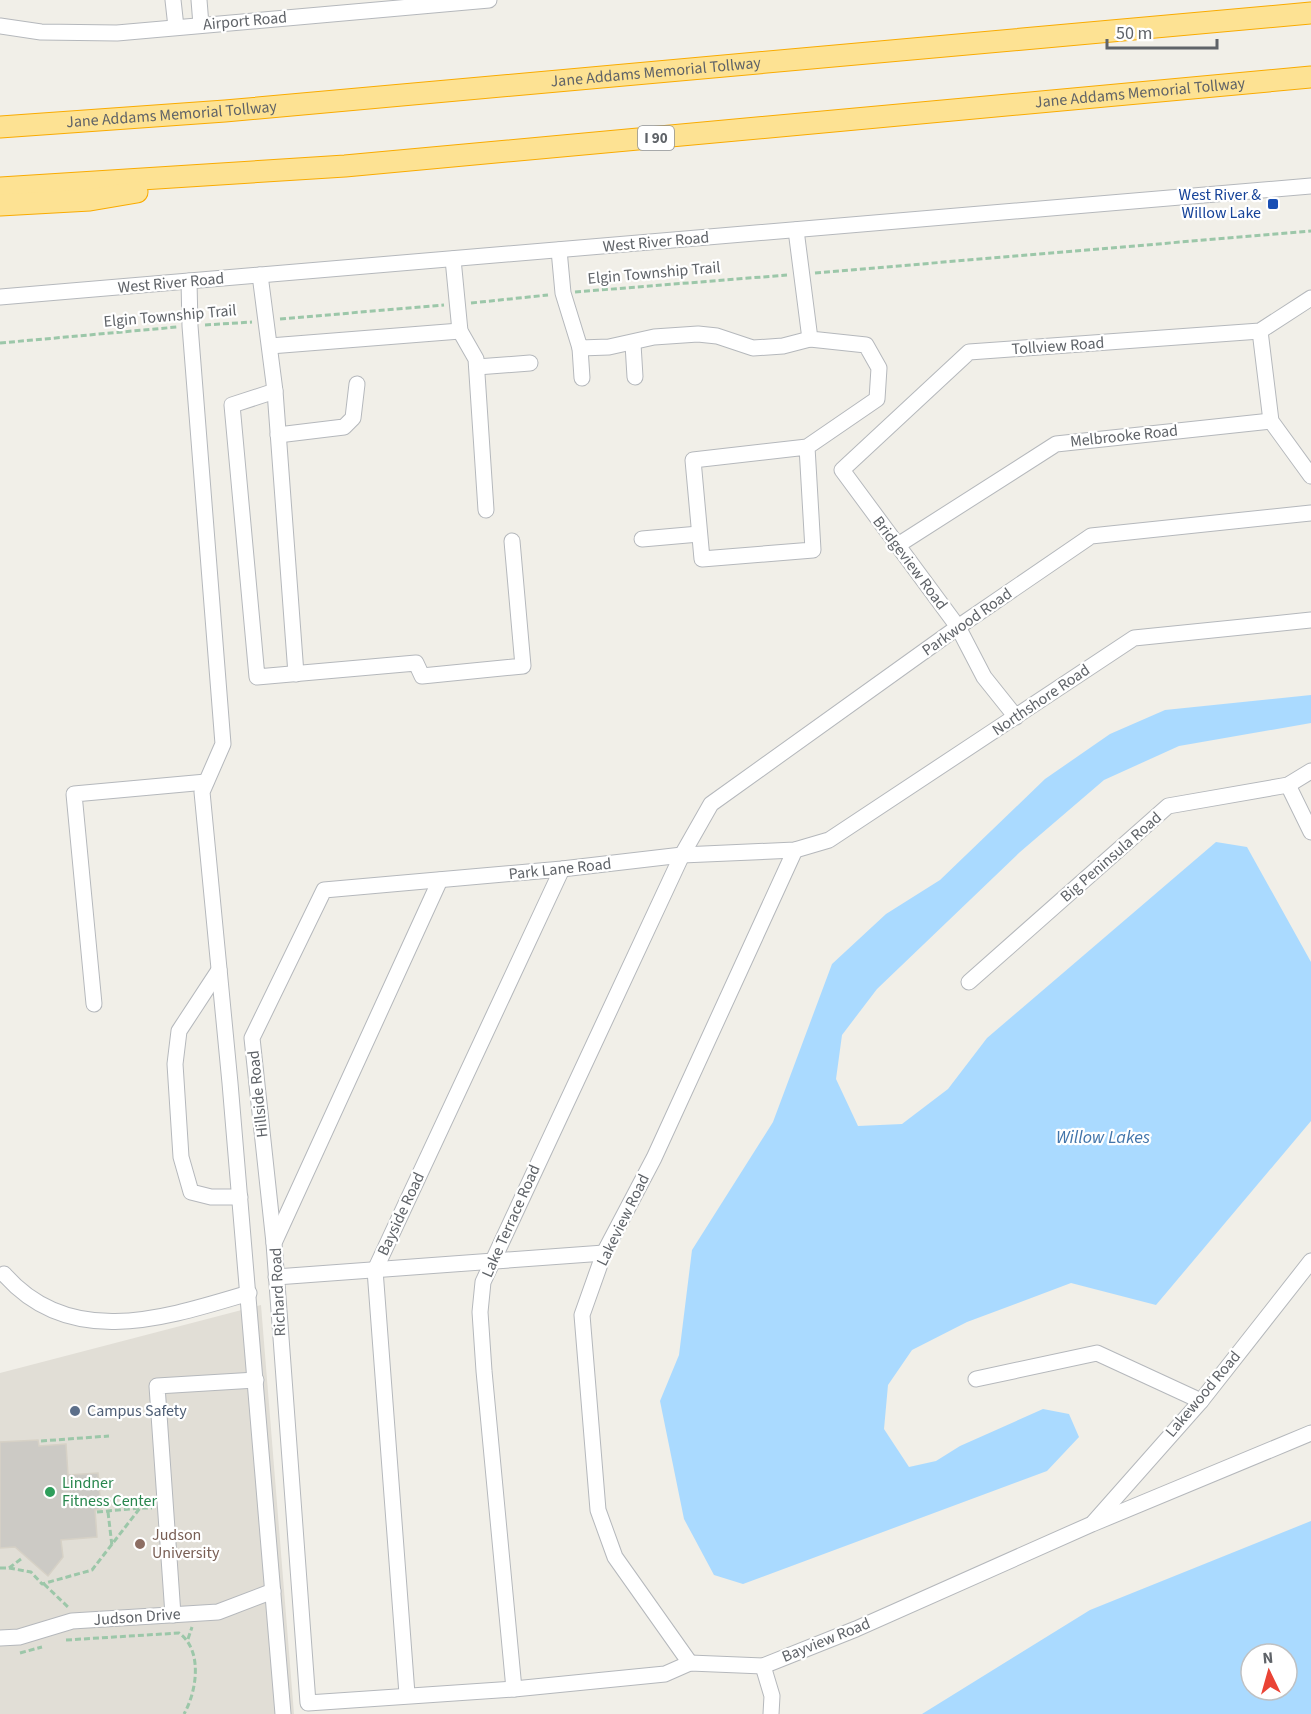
<svg xmlns="http://www.w3.org/2000/svg" width="1311" height="1714" font-family="'Source Sans 3',sans-serif">
  <style>
    .education { fill: #e1ded6 }
    .water { fill: #aadaff; fill-rule: evenodd }
    .building { fill: #cccac5; stroke: #d6d1c6; stroke-width: 1.5 }
    .lines { fill: none; stroke-linecap: round; stroke-linejoin: round }
    .minor-casing { stroke: #b5b8bc; stroke-width: 17 }
    .highway-casing { stroke: #f9ab00; stroke-width: 23 }
    .path { stroke: #9cc7a9; stroke-width: 3; stroke-dasharray: 6 3; stroke-linecap: butt }
    .minor { stroke: #fff; stroke-width: 15 }
    .highway { stroke: #fde293; stroke-width: 21 }
    .transit-dot { fill: #1a4fb4; stroke: #fff; stroke-width: 2 }
    .service-dot { fill: #5c6f8a; stroke: #fff; stroke-width: 2 }
    .leisure-dot { fill: #2e9e5b; stroke: #fff; stroke-width: 2 }
    .education-dot { fill: #8d6e63; stroke: #fff; stroke-width: 2 }
    .labels { text-anchor: middle; dominant-baseline: central; stroke-width: 4.5; stroke-linejoin: round; paint-order: stroke }
    .shield { fill: #fff; stroke: #8f9295; stroke-width: 1.5 }
    .shield-label { font-size: 15px; font-weight: bold; fill: #5f6368 }
    .street-label { font-size: 16px; fill: #5f6368; stroke: #fff }
    .transit-label { font-size: 16px; fill: #164399; stroke: #fff; text-anchor: end }
    .service-label { font-size: 16px; fill: #4e5e75; stroke: #fff; text-anchor: start }
    .leisure-label { font-size: 16px; fill: #27864d; stroke: #fff; text-anchor: start }
    .education-label { font-size: 16px; fill: #785e54; stroke: #fff; text-anchor: start }
    .water-label { font-size: 18px; font-style: italic; fill: #4174aa; stroke: #fff }
  </style>
  <rect width="100%" height="100%" fill="#f1efe8"/>
  <polygon class="education" points="261,1305 294,1714 0,1714 0,1373"/>
  <g class="water">
    <polygon points="1311,695 1311,723 1179,746 1104,780 1020,852 877,989 842,1035 836,1079 858,1126 902,1124 948,1089 987,1038 1216,842 1247,847 1311,962 1311,1121 1156,1305 1071,1283 967,1322 912,1350 888,1385 884,1429 909,1467 936,1461 960,1446 1043,1409 1069,1414 1079,1437 1047,1471 743,1584 714,1575 684,1519 660,1401 679,1355 692,1250 773,1122 832,964 886,914 940,880 1045,779 1110,734 1165,710"/>
    <path d="M1311,1521V1714H922L1090,1610ZM1251,1654H1287V1690H1251Z"/>
  </g>
  <polygon class="building" points="38,1440 39,1446 66,1444 68,1475 98,1473 101,1509 95,1510 97,1537 61,1540 63,1557 48,1576 15,1547 0,1548 0,1442"/>
  <g class="lines">
    <defs>
      <g id="minor">
        <polyline points="173,0 176,27"/>
        <polyline points="199,0 201,25"/>
        <polyline points="0,26 41,32 117,33 489,0"/>
        <polyline points="796,230 810,339 866,345 879,368 877,399 807,447 813,550 702,559 693,460 807,447"/>
        <polyline points="559,250 563,293 580,348 609,347 654,337 698,334 717,336 753,348 783,346 810,339"/>
        <polyline points="453,259 460,331 476,359 486,510"/>
        <polyline points="260,275 275,391 232,405 257,677 416,663 422,676 523,666 512,541"/>
        <polyline points="189,281 190,326 223,744 202,792 230,1083 283,1714"/>
        <polyline points="0,297 1311,186"/>
        <polyline points="1260,331 1271,421 1311,476"/>
        <polyline points="633,344 635,377"/>
        <polyline points="270,346 460,331"/>
        <polyline points="580,348 582,378"/>
        <polyline points="477,367 530,363"/>
        <polyline points="275,391 296,674"/>
        <polyline points="278,435 344,427 353,418 357,384"/>
        <polyline points="642,539 699,534"/>
        <polyline points="898,545 1056,444 1271,421"/>
        <polyline points="1016,717 984,677 958,627 842,470 969,352 1260,331 1311,298"/>
        <polyline points="1288,785 1311,832"/>
        <polyline points="440,880 274,1243 308,1703 514,1689 665,1674 690,1663 763,1666 856,1629 1092,1524 1311,1433"/>
        <polyline points="219,970 179,1031 175,1064 181,1157 191,1192 211,1197 240,1197"/>
        <polyline points="969,982 1168,806 1288,785 1311,771"/>
        <polyline points="94,1004 74,794 206,782"/>
        <polyline points="274,1243 252,1038 324,890 562,869 682,855 795,850 829,840 1134,638 1311,620"/>
        <path d="M4,1274C70,1350 165,1318 249,1293"/>
        <polyline points="276,1277 604,1253"/>
        <polyline points="976,1379 1097,1353 1201,1401"/>
        <polyline points="1094,1522 1201,1401 1311,1261"/>
        <polyline points="173,1615 157,1386 256,1380"/>
        <polyline points="0,1638 19,1637 72,1621 218,1612 273,1591"/>
        <polyline points="690,1663 615,1557 598,1510 582,1315 604,1253 654,1158 795,850"/>
        <polyline points="763,1666 772,1696 771,1714"/>
        <polyline points="514,1689 484,1371 480,1312 483,1282 682,855 711,804 958,627 1091,536 1311,513"/>
        <polyline points="407,1694 375,1270 562,869"/>
      </g>
      <g id="highway">
        <path id="s1" d="M0,127L225,111L1311,13"/>
        <path id="s2" d="M0,188L345,166L1311,77"/>
        <polyline points="0,205 90,200 137,192"/>
      </g>
    </defs>
    <use href="#minor" class="minor-casing"/>
    <use href="#highway" class="highway-casing"/>
    <g class="path">
      <polyline points="815,273 1311,231"/>
      <polyline points="575,292 787,275"/>
      <polyline points="471,303 548,295"/>
      <polyline points="280,319 444,305"/>
      <polyline points="205,325 252,322"/>
      <polyline points="0,343 177,327"/>
      <polyline points="41,1441 109,1436"/>
      <polyline points="97,1512 140,1508"/>
      <polyline points="108,1512 112,1546"/>
      <polyline points="0,1568 9,1568 21,1559"/>
      <polyline points="9,1568 31,1572 42,1584 92,1570 140,1508 152,1508"/>
      <polyline points="44,1584 69,1608"/>
      <polyline points="188,1639 192,1627"/>
      <path d="M66,1640L179,1633C203,1650 197,1691 184,1714"/>
      <polyline points="20,1653 42,1647"/>
    </g>
    <use href="#minor" class="minor"/>
    <use href="#highway" class="highway"/>
  </g>
  <rect class="transit-dot" x="1267" y="198" width="12" height="12" rx="3"/>
  <circle class="service-dot" cx="75" cy="1411" r="6"/>
  <circle class="leisure-dot" cx="50" cy="1492" r="6"/>
  <circle class="education-dot" cx="140" cy="1544" r="6"/>
  <g class="labels">
    <rect class="shield" x="638" y="126" width="36" height="24" rx="4.5"/>
    <g class="shield-label">
      <text x="656" y="138">I 90</text>
    </g>
    <g class="street-label">
      <text transform="translate(245 21) rotate(-5)">Airport Road</text>
      <text stroke="none"><textPath href="#s1" startOffset="658">Jane Addams Memorial Tollway</textPath></text>
      <text stroke="none"><textPath href="#s2" startOffset="1144">Jane Addams Memorial Tollway</textPath></text>
      <text stroke="none"><textPath href="#s1" startOffset="172">Jane Addams Memorial Tollway</textPath></text>
      <text transform="translate(656 242) rotate(-5)">West River Road</text>
      <text transform="translate(654 273) rotate(-5)">Elgin Township Trail</text>
      <text transform="translate(171 283) rotate(-5)">West River Road</text>
      <text transform="translate(170 316) rotate(-5)">Elgin Township Trail</text>
      <text transform="translate(1058 346) rotate(-4)">Tollview Road</text>
      <text transform="translate(1124 436) rotate(-6)">Melbrooke Road</text>
      <text transform="translate(910 563) rotate(53)">Bridgeview Road</text>
      <text transform="translate(967 622) rotate(-35)">Parkwood Road</text>
      <text transform="translate(1041 700) rotate(-34)">Northshore Road</text>
      <text transform="translate(1111 857) rotate(-41)">Big Peninsula Road</text>
      <text transform="translate(560 869) rotate(-6)">Park Lane Road</text>
      <text transform="translate(258 1094) rotate(-96)">Hillside Road</text>
      <text transform="translate(401 1214) rotate(-65)">Bayside Road</text>
      <text transform="translate(623 1220) rotate(-64)">Lakeview Road</text>
      <text transform="translate(511 1221) rotate(-66)">Lake Terrace Road</text>
      <text transform="translate(278 1292) rotate(-93)">Richard Road</text>
      <text transform="translate(1203 1394) rotate(-50)">Lakewood Road</text>
      <text transform="translate(137 1617) rotate(-4)">Judson Drive</text>
      <text transform="translate(826 1640) rotate(-22)">Bayview Road</text>
    </g>
    <g class="transit-label">
      <text x="1261" y="195">West River &amp;<tspan x="1261" dy="18">Willow Lake</tspan></text>
    </g>
    <g class="service-label">
      <text x="87" y="1411">Campus Safety</text>
    </g>
    <g class="leisure-label">
      <text x="62" y="1483">Lindner<tspan x="62" dy="18">Fitness Center</tspan></text>
    </g>
    <g class="education-label">
      <text x="152" y="1535">Judson<tspan x="152" dy="18">University</tspan></text>
    </g>
    <g class="water-label">
      <text x="1103" y="1137">Willow Lakes</text>
    </g>
  </g>
  <g transform="translate(1269 1672) rotate(355)"><circle r="28" fill="#ffffff" stroke="#bfc1c3" stroke-width="1.5"/>
  <path d="M0-4.5L10 22L0 15L-10 22Z" fill="#ea4335"/>
  <text y="-9" font-size="16" font-weight="bold" text-anchor="middle" fill="#5f6368">N</text>
  </g>
  <path d="M1107 39v9h110v-9" fill="none" stroke="#5f6368" stroke-width="3"/>
  <text x="1116" y="39" font-size="18" fill="#5f6368" stroke="#ffffff" stroke-width="4.5" paint-order="stroke">50 m</text>
</svg>
